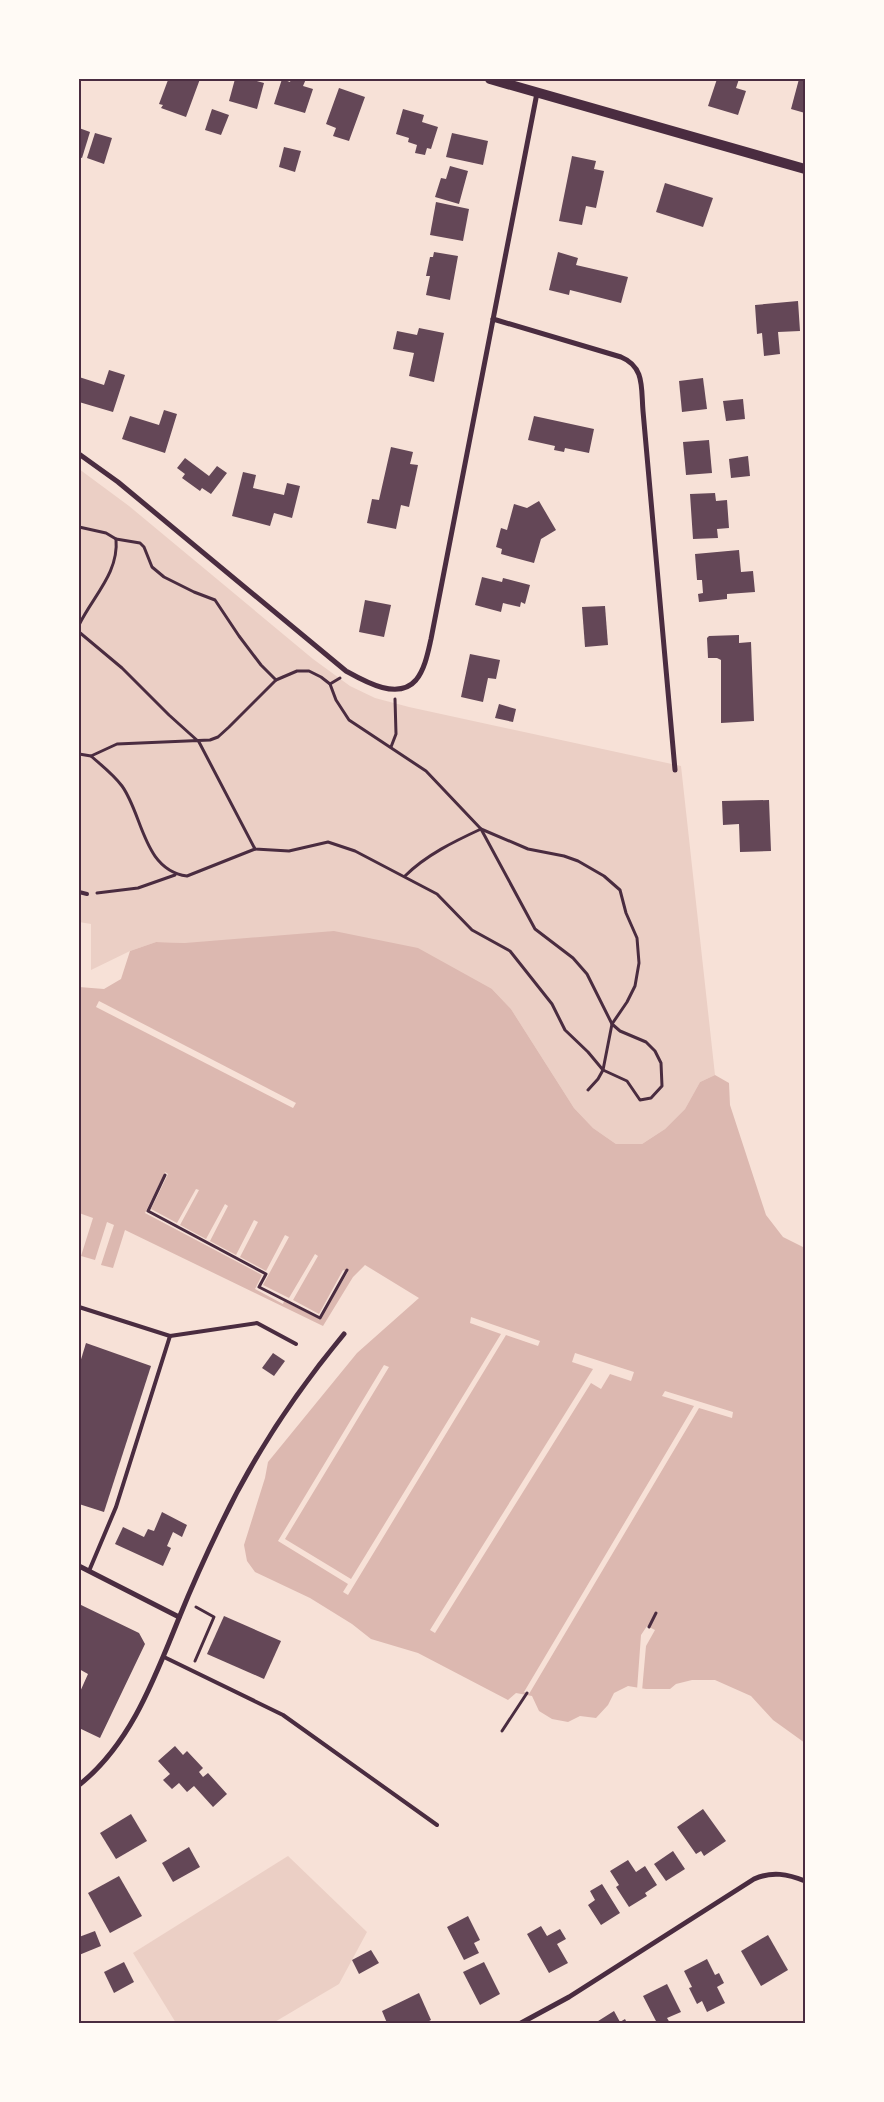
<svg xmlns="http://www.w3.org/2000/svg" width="884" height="2102" font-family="'Fira Sans Condensed',sans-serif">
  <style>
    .green { fill: #ebcfc5 }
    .water { fill: #dcb8b0 }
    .pier { fill: #f7e1d7 }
    .building { fill: #644757 }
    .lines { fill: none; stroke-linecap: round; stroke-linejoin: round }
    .path { stroke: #4a2c40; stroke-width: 3 }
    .service { stroke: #4a2c40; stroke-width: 4 }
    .minor { stroke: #4a2c40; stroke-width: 5 }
    .secondary { stroke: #4a2c40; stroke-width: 10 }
    .neatline { fill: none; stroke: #4a2c40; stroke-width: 2 }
  </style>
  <rect width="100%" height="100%" fill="#f7e1d7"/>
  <g class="green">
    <polygon points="79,469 129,506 313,659 350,686 375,698 409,707 681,766 715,1075 700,1082 685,1109 665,1129 642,1144 616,1144 593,1128 574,1108 511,1009 492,989 185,943 156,942 130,951 91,970 91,924 79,922"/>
    <polygon points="288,1856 367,1932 339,1984 273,2023 176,2023 133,1953"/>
  </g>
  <polygon class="water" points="334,931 418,948 492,989 511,1009 574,1108 593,1128 616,1144 642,1144 665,1129 685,1109 700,1082 715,1075 729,1083 730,1105 766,1215 783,1237 805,1248 805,1743 773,1720 751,1696 715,1680 692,1680 676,1684 670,1689 646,1689 628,1686 614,1693 608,1705 596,1718 580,1716 568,1722 552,1719 539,1711 532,1696 516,1693 508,1700 418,1653 371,1639 352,1624 310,1598 255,1572 247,1561 244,1545 265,1478 268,1462 357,1353 419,1298 365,1265 353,1277 323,1326 125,1230 113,1268 101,1265 114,1225 107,1222 95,1260 81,1256 93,1218 79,1213 79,987 104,989 121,979 130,951 156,942 185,943"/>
  <g class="pier">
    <polygon points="99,1001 296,1103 293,1108 96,1007"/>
    <polygon points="165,1172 168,1174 151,1209 177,1223 196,1189 199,1190 180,1225 206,1239 225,1204 228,1206 210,1241 236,1255 254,1220 258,1222 240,1257 266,1271 285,1235 289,1237 263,1285 289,1298 315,1254 318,1256 293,1300 319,1314 343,1270 348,1272 320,1319 284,1301 283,1304 255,1289 262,1275 145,1213"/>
    <polygon points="471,1317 540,1341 538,1346 506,1335 348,1595 343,1592 348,1584 278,1541 384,1365 389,1367 285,1539 351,1579 501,1334 470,1323"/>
    <polygon points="575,1353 634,1372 631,1381 610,1374 601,1389 591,1383 435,1633 430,1630 593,1369 572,1362"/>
    <polygon points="665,1391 733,1412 732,1418 699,1408 529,1694 524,1692 694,1406 662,1396"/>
    <polygon points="647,1626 655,1630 646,1646 642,1691 637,1690 641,1635"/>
  </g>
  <g class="building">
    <polygon points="172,79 200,79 186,117 161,108 163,105 159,104 168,80 171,81"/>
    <polygon points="235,79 249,79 264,83 257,109 229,101"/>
    <polygon points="282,79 290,82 291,79 306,79 303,86 313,89 305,113 274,104"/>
    <polygon points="717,79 739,79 736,88 746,91 738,115 708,106"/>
    <polygon points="799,79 805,79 805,113 791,109"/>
    <polygon points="339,88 365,97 349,141 333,136 336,128 326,124"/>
    <polygon points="212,109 229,115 221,135 205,130"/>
    <polygon points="403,109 424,115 422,122 438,127 431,149 427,148 425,155 415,153 417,145 408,142 409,138 396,134"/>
    <polygon points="79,128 90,132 82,158 79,157"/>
    <polygon points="95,133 112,138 104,164 87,158"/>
    <polygon points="452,133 488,141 483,165 446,157"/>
    <polygon points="284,147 301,151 295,172 279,167"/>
    <polygon points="572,156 596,161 594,169 604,171 596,208 586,206 582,225 559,221"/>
    <polygon points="450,166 468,171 459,204 435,197 441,178 446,179"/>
    <polygon points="665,183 713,198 703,227 656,212"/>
    <polygon points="436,202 469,209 463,241 430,235"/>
    <polygon points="434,252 458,256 450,300 426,295 430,276 426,276 430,257 433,257"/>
    <polygon points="558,252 578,258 576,265 628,277 621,303 570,290 569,295 549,290"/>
    <polygon points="798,301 800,331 778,332 780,354 764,356 762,333 757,334 755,305"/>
    <polygon points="419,328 444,333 434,382 409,376 414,353 393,349 397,331 417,335"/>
    <polygon points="109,370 125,375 113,412 79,402 79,377 104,385"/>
    <polygon points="703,378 707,409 682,412 679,381"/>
    <polygon points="743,399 745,419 726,421 723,401"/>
    <polygon points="164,410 177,414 165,453 122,439 130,416 159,425"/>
    <polygon points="534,416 594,429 589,453 565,448 564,452 554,450 555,446 528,440"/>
    <polygon points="709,440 712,473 686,475 683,442"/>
    <polygon points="391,447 413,452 410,464 418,465 409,507 401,505 396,529 367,523 372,499 379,500"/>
    <polygon points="748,456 750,476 731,478 729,459"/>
    <polygon points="185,458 209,476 217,466 227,473 211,494 202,488 200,491 182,478 185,474 177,468"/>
    <polygon points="243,472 256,475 253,488 284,495 287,483 300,486 292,518 274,513 270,526 232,516"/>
    <polygon points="715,493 716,501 727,500 729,528 717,529 718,538 693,539 690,494"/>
    <polygon points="539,501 556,530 541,539 534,563 501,554 502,549 496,547 501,528 507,530 514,504 527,508"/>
    <polygon points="739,550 741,572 753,571 755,592 727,594 727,599 699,602 698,594 703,593 702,580 697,580 695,554"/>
    <polygon points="482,577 502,582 503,578 530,585 525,604 521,602 520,607 503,603 501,612 475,605"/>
    <polygon points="365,600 391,605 384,637 359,632"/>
    <polygon points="605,606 608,645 585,647 582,607"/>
    <polygon points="739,635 739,643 751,642 754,721 721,723 721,660 717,658 708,658 707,638 709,636"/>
    <polygon points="470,654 500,660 496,679 488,678 483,702 461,697"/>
    <polygon points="499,704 516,709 513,722 495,718"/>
    <polygon points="769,800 771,851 740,852 739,824 723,825 722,801"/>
    <polygon points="86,1343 151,1366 104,1512 79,1504 79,1366"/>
    <polygon points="273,1353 285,1361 274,1376 262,1368"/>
    <polygon points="162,1512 187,1525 182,1537 173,1532 167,1546 171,1548 163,1566 115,1544 123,1527 144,1537 148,1529 154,1531"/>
    <polygon points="79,1604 139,1633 145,1644 100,1738 79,1728 79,1694 88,1674 79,1669"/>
    <polygon points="224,1616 281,1641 264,1679 207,1654"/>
    <polygon points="175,1746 183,1755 187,1751 203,1768 199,1772 203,1777 208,1773 227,1794 213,1807 194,1786 187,1792 179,1783 172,1789 163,1780 170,1774 158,1761"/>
    <polygon points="703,1809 726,1841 704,1856 701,1851 696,1854 677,1827"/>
    <polygon points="131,1814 147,1841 116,1859 100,1833"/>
    <polygon points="189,1847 200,1867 173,1882 162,1863"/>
    <polygon points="673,1851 685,1869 666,1881 654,1864"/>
    <polygon points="628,1860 636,1872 645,1866 657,1885 645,1893 647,1896 629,1907 616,1887 619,1885 610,1871"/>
    <polygon points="119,1876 142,1916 110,1933 88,1893"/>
    <polygon points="602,1884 620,1913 601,1925 588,1905 595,1900 590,1891"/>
    <polygon points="468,1916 480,1940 474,1943 479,1953 464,1960 447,1927"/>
    <polygon points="541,1926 547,1936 560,1929 566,1939 557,1944 568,1963 549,1973 527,1934"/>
    <polygon points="95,1931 101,1946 79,1955 79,1937"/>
    <polygon points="768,1935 788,1970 761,1986 741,1951"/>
    <polygon points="371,1950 379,1963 359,1974 352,1960"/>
    <polygon points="707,1959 715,1975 719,1973 724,1983 717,1987 725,2003 707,2012 702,2001 697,2004 689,1988 692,1987 684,1971"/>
    <polygon points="124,1962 134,1982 114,1993 104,1972"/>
    <polygon points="484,1962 500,1994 480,2005 463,1972"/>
    <polygon points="667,1984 681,2012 667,2018 670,2023 657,2023 643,1996"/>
    <polygon points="419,1993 431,2020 425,2023 387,2023 382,2011"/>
    <polygon points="614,2011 620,2022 625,2019 627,2023 595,2023"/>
  </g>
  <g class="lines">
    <g class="path">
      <polyline points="79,527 106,533 116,539 140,543 144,547 152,567 164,577 194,592 215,600 239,636 261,665 276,680"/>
      <path d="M79,625C93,596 119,573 116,539"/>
      <polyline points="79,632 122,668 169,715 199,742 255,849 289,851 328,842 355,851 437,894 472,930 510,951 552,1004 565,1030 588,1052 603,1070 627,1081 640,1100 651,1098 662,1086 661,1063 655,1051 646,1042 620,1031 612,1024 587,974 573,958 535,929 481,829 426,771 349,720 336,700 330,684 321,677 309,671 297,671 276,680 229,727 218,737 210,740 117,744 91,756 79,754"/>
      <polyline points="330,684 340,678"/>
      <polyline points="391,747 396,734 395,699"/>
      <path d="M91,756C101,765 113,774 122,786C143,815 143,870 187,876L255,849"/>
      <path d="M405,876C426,855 455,841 481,829L528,849L564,856L578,861L604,876L620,890L626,913L637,938L639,963L635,986L627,1002L612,1024L603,1070L598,1079L588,1090"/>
      <polyline points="97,893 138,888 175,875"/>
      <polyline points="165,1175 148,1211 266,1274 259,1287 320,1318 347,1270"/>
      <polyline points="649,1627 656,1613"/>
      <polyline points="195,1661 214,1617 196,1607"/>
      <polyline points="502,1731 527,1693"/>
    </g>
    <g class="service">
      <polyline points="79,892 87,894"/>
      <polyline points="79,1307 170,1336 257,1323 296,1344"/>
      <polyline points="89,1571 116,1507 170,1336"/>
      <polyline points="164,1657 283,1715 437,1825"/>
    </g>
    <g class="minor">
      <path d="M493,319L621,357C645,367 641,388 643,411L675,770"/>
      <path d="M79,454L118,482L346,671C364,681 398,701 416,680C425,669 428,652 431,639L537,93"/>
      <polyline points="79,1566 179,1617"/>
      <path d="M79,1785C131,1744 155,1677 179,1618C192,1586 206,1555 221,1524C254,1455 295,1393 344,1334"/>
      <path d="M521,2023L569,1997L754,1879C772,1871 788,1874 805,1881"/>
    </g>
    <polyline class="secondary" points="490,79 805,169"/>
  </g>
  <rect width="884" height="2102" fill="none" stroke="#fffaf5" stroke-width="160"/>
  <rect x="80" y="80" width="724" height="1942" class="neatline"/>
</svg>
